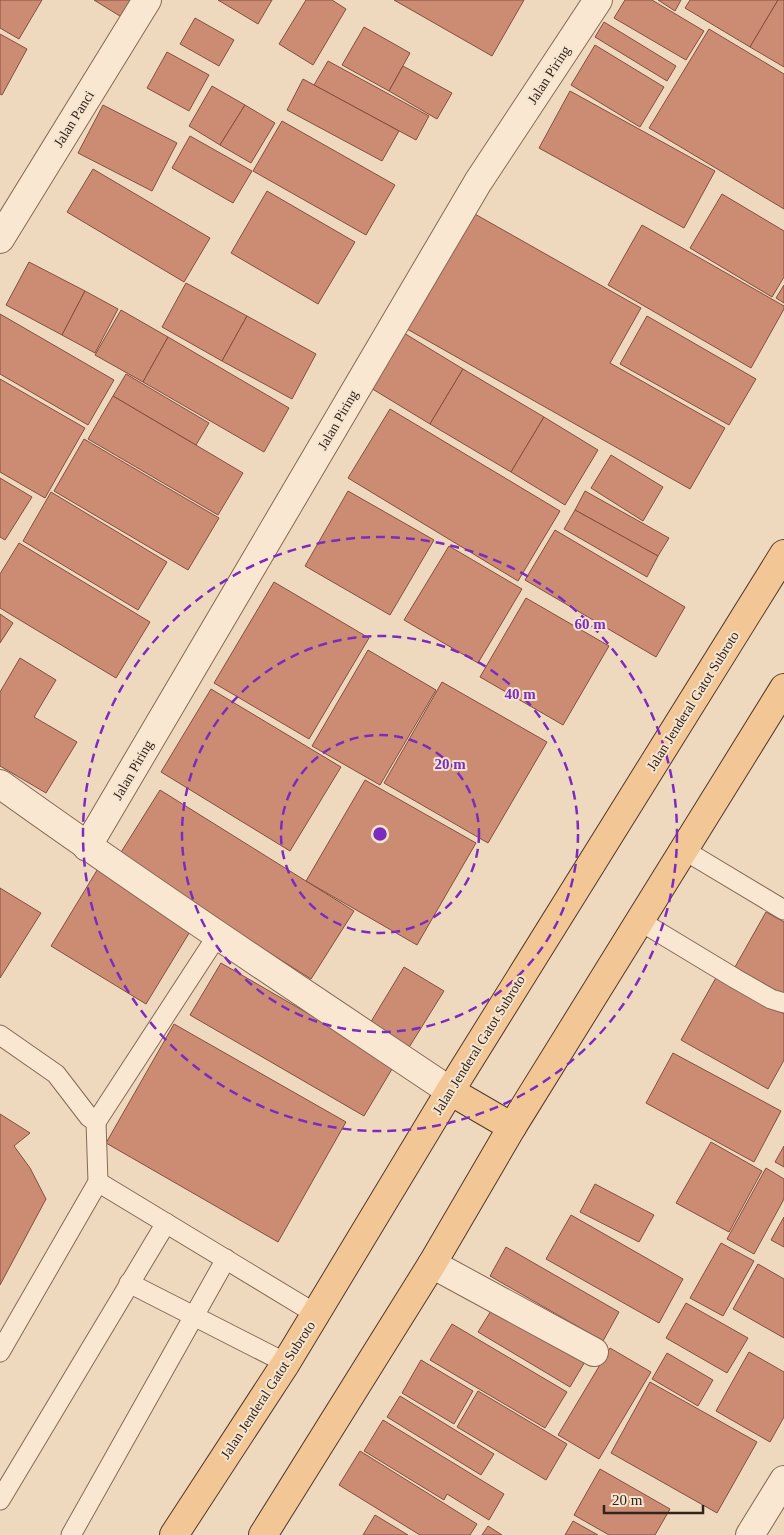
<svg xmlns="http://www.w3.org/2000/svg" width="784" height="1535" font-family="'Times New Roman',serif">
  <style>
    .building { fill: #cc8c74; stroke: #854f3d }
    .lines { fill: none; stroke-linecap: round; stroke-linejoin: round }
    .service-casing { stroke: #866957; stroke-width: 21 }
    .minor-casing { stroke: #866957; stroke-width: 30 }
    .primary-casing { stroke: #53382c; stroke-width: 30 }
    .service { stroke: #f9e7d1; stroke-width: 19 }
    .minor { stroke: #f9e7d1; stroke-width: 28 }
    .primary { stroke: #f2c795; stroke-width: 28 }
    .ring { fill: none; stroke: #7b2cbf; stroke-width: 2.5; stroke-dasharray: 9 6 }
    .labels { text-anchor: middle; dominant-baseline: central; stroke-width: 4; stroke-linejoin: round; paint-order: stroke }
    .street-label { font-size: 14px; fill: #35241c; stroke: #f5e4ce }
    .centre { fill: #7b2cbf; stroke: #f5e4ce; stroke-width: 2.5 }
    .ring-label { font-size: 15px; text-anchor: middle; font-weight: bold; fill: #7b2cbf; stroke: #f5e4ce; stroke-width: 4; stroke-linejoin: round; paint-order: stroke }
  </style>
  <rect width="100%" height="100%" fill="#eed9be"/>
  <g class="building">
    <polygon points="0,0 42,0 19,39 0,28"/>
    <polygon points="94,0 134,0 123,18"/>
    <polygon points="218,0 272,0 258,24"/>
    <polygon points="306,0 332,0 346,9 313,65 279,44"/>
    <polygon points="394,0 524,0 492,56"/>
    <polygon points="625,0 652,0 704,31 686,60 614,18"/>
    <polygon points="658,0 681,0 675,11"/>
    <polygon points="690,0 778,0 750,47 685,8"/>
    <polygon points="778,0 784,0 784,67 750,47"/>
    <polygon points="195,18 234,40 219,66 180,44"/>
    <polygon points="604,22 676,66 667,81 595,37"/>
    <polygon points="364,27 410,53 389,91 342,65"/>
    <polygon points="709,29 784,74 784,209 649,128"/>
    <polygon points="0,34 27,49 2,95 0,94"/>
    <polygon points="595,45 664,87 640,127 571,85"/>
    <polygon points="167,52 209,75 189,111 147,88"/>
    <polygon points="328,61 429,116 416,140 314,85"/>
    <polygon points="403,66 452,93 437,119 389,91"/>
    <polygon points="303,79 399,131 382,161 287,110"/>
    <polygon points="212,86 245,105 220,145 189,126"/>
    <polygon points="570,91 715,171 684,228 539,148"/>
    <polygon points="103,105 177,143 152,191 78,153"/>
    <polygon points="245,105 275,123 251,163 220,145"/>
    <polygon points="282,121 395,185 366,235 253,171"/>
    <polygon points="190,136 252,171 233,203 172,168"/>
    <polygon points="93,169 210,238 184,282 67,212"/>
    <polygon points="267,191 355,242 318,304 231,253"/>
    <polygon points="722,194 784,231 784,277 772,297 690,248"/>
    <polygon points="466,209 641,308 610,363 725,428 690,489 400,325"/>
    <polygon points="642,225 784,306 784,309 751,368 608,285"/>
    <polygon points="29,262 85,291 62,335 6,305"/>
    <polygon points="186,283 247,316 222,361 162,327"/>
    <polygon points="784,285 784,303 776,298"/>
    <polygon points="85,291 118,309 95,353 62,335"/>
    <polygon points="121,310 168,337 143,382 95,355"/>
    <polygon points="0,314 114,380 88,425 0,374"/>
    <polygon points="247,316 316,354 292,399 222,361"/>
    <polygon points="647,316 756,379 729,425 620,364"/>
    <polygon points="394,327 463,369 430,424 361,382"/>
    <polygon points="168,337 289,408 264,452 143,382"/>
    <polygon points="463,369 544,417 511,472 430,424"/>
    <polygon points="126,374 209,423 196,445 113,396"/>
    <polygon points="0,379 85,428 45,498 0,472"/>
    <polygon points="113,396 243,473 218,515 88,439"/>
    <polygon points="390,409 560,511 518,581 348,478"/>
    <polygon points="544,417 598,450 565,505 511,472"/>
    <polygon points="84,439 219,518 188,570 54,491"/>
    <polygon points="611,455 663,487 643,521 591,488"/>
    <polygon points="0,478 32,497 5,540 0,537"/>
    <polygon points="348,491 434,540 390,615 305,566"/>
    <polygon points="585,491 669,538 658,556 575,510"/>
    <polygon points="51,492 167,562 138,610 23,541"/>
    <polygon points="575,510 658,556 647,577 564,529"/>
    <polygon points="555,530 685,607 656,657 525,580"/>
    <polygon points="19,543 150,622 116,678 0,608 0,574"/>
    <polygon points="449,546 522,589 478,663 404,620"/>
    <polygon points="274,582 369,638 309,739 214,683"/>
    <polygon points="526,598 609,646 563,725 480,677"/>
    <polygon points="0,614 13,623 0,643"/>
    <polygon points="368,650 436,690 380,785 312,746"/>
    <polygon points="20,658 56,680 34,717 77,742 46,793 0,766 0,692"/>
    <polygon points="442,682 547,742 488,843 384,783"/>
    <polygon points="211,689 341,767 290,851 161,772"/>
    <polygon points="365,780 476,843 417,945 306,881"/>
    <polygon points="160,790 354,911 311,979 118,857"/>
    <polygon points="99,867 194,925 146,1004 51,946"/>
    <polygon points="0,888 41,913 0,978"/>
    <polygon points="766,912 784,922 784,995 735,967"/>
    <polygon points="221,963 395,1064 364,1116 190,1015"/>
    <polygon points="404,967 444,991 408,1049 369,1025"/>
    <polygon points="717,976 784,1014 784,1060 768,1089 681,1040"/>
    <polygon points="174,1024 346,1122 278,1242 106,1143"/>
    <polygon points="673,1053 781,1111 754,1162 646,1103"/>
    <polygon points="0,1114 30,1133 14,1146 30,1168 46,1199 0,1285"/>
    <polygon points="711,1142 762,1171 729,1232 676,1203"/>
    <polygon points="784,1146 784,1167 775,1162"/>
    <polygon points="766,1168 784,1179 784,1199 754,1254 727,1239"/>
    <polygon points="595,1184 654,1215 639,1242 580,1212"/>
    <polygon points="571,1215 683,1279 659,1323 546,1259"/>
    <polygon points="784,1217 784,1247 771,1240"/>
    <polygon points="721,1243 754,1261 723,1316 690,1298"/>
    <polygon points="506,1247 619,1312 603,1341 490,1276"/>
    <polygon points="758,1264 784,1279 784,1338 733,1309"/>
    <polygon points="686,1303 748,1338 727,1373 666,1338"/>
    <polygon points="494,1306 586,1360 570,1387 478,1332"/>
    <polygon points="452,1324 567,1392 545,1428 430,1360"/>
    <polygon points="610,1348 651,1372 599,1459 558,1435"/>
    <polygon points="749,1352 784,1372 784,1417 770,1442 716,1411"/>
    <polygon points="667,1353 713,1380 698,1406 652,1379"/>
    <polygon points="421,1360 473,1391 454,1424 402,1393"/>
    <polygon points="650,1382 757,1442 717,1513 611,1453"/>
    <polygon points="478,1391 567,1444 546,1480 457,1427"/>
    <polygon points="400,1396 494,1454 481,1475 387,1417"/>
    <polygon points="383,1420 504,1494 489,1520 447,1494 444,1500 364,1451"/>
    <polygon points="360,1451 477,1524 470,1535 420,1535 339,1485"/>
    <polygon points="600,1469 670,1509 655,1535 609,1535 574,1515"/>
    <polygon points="375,1515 408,1535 363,1535"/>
    <polygon points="573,1521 598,1535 565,1535"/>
    <polygon points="488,1526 502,1535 482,1535"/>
  </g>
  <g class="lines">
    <defs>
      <g id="service">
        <polyline points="684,850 784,910"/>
        <polyline points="640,921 736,979 771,999 784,1003"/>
        <polyline points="0,1035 56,1074 89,1117 96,1122 98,1182 0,1352"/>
        <polyline points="96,1122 217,936"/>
        <polyline points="98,1182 316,1314"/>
        <polyline points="129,1283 286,1363"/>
        <polyline points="0,1500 166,1223"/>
        <polyline points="71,1535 226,1259"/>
      </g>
      <g id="minor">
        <polyline points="0,239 147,0"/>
        <path d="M0,784C148,890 299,990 450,1091"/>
        <polyline points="87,847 478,182 598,0"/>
        <polyline points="432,1264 594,1352"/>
        <polyline points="750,1535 784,1480"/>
      </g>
      <g id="primary">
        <polyline points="450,1091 512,1127"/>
        <polyline points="174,1535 286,1363 450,1091 784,554"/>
        <polyline points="263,1535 432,1264 512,1127 784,688"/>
      </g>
    </defs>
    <use href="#service" class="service-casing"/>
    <use href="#minor" class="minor-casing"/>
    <use href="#primary" class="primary-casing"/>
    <use href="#service" class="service"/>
    <use href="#minor" class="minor"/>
    <use href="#primary" class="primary"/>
  </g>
  <g class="ring">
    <circle cx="380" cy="834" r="99"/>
    <circle cx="380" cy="834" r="198"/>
    <circle cx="380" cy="834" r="297"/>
  </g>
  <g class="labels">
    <g class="street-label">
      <text transform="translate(549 75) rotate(-57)">Jalan Piring</text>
      <text transform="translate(74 119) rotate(-58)">Jalan Panci</text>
      <text transform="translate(338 420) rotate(-60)">Jalan Piring</text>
      <text transform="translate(693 701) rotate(-58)">Jalan Jenderal Gatot Subroto</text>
      <text transform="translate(133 770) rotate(-60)">Jalan Piring</text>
      <text transform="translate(479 1045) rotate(-58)">Jalan Jenderal Gatot Subroto</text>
      <text transform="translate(268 1390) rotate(-57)">Jalan Jenderal Gatot Subroto</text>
    </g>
  </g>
  <circle cx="380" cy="834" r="8" class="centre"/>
  <g class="ring-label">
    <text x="590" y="629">60 m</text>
    <text x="520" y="699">40 m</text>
    <text x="450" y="769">20 m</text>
  </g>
  <path d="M604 1505v8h99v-8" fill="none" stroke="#35241c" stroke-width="2.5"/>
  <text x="612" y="1505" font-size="15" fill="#35241c" stroke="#f5e4ce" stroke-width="4" paint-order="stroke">20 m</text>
</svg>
